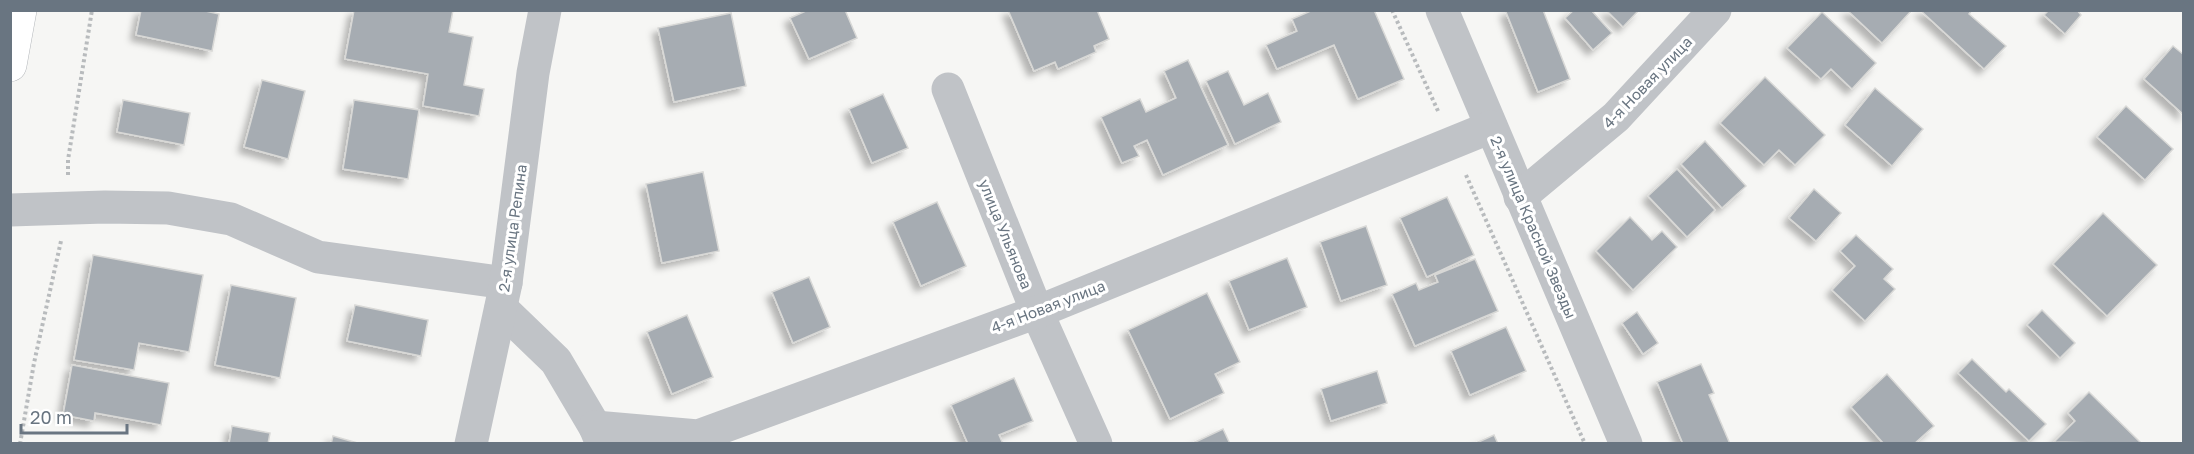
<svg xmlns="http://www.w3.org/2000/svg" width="2194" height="454" font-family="'Golos Text',sans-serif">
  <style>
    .building { fill: #a6acb2; stroke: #d8d8d6; stroke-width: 1.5; filter: url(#shadow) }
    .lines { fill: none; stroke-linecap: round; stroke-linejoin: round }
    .primary-casing { stroke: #b2b5b9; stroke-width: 34 }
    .path { stroke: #b8bbbd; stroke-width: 4; stroke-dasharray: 3 3; stroke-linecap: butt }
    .street { stroke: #c0c3c7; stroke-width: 33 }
    .primary { stroke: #fff; stroke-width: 33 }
    .labels { text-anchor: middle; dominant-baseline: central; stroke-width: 6; stroke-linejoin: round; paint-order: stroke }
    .street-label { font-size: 15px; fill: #697581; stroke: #fff }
  </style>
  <defs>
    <filter id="shadow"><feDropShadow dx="-5.5" dy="5.5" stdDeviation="3" flood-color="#0004"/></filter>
  </defs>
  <rect width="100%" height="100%" fill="#f6f6f4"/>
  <g class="building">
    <polygon points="141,10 201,10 219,14 212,51 136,35"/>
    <polygon points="354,10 453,10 449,32 473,37 464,85 484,89 479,116 423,106 428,74 345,59"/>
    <polygon points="808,10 845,10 857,38 809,59 790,18"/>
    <polygon points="1008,10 1097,10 1109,39 1094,46 1096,52 1058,69 1055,62 1034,71"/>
    <polygon points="1313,10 1374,10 1404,79 1358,99 1334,45 1277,69 1266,45 1297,31 1292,19"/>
    <polygon points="1509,10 1543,10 1570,79 1538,92 1506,12"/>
    <polygon points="1574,10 1591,10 1612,33 1593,50 1565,18"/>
    <polygon points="1606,10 1639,10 1623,27"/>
    <polygon points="1847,10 1912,10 1882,43"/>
    <polygon points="1920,10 1972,10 1969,14 2006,46 1984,69"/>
    <polygon points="2049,10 2077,10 2081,15 2065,34 2044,15"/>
    <polygon points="1822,12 1876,63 1852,89 1831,69 1821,79 1787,48"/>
    <polygon points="731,13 746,86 674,102 658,28"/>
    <polygon points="2173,46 2184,55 2184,115 2144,79"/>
    <polygon points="1188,60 1228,145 1163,175 1147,140 1134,146 1139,156 1122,163 1101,117 1140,99 1146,112 1176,98 1164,71"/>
    <polygon points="1228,71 1244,105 1268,93 1281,122 1235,144 1206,81"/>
    <polygon points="1765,77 1825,135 1795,165 1779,150 1764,165 1720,123"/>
    <polygon points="262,80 305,91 288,159 244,147"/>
    <polygon points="1875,88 1923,129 1892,166 1845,125"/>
    <polygon points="883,94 908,148 872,163 849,109"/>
    <polygon points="123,100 190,113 184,145 117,132"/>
    <polygon points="354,100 419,110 408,179 343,169"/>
    <polygon points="2126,106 2173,149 2145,180 2097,137"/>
    <polygon points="1705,141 1746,186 1722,208 1681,164"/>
    <polygon points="1677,169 1715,210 1687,237 1648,196"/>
    <polygon points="703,172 719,251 662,263 646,184"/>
    <polygon points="1814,189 1841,213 1816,241 1789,218"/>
    <polygon points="1447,197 1474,255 1427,277 1400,218"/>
    <polygon points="937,202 966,266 921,286 893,222"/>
    <polygon points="2103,213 2157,265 2107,316 2053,264"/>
    <polygon points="1630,217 1652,240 1662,231 1677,247 1633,290 1596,251"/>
    <polygon points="1366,226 1387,285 1341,301 1320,242"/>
    <polygon points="1856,235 1893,269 1884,279 1895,289 1865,321 1832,290 1855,266 1840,251"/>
    <polygon points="93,255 203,275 189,352 139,343 134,370 74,360"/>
    <polygon points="1287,258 1307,307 1249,330 1229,281"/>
    <polygon points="1475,259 1498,311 1415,346 1392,294 1416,283 1419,290 1438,282 1435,275"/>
    <polygon points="809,277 830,327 793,343 772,292"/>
    <polygon points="231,285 296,298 280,378 215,365"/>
    <polygon points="1207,293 1240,362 1215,374 1224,393 1170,419 1128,330"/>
    <polygon points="355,305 428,320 421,356 347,341"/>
    <polygon points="2042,310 2075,343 2060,358 2027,325"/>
    <polygon points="1637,312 1658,343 1643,354 1622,323"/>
    <polygon points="687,315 713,377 672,394 647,332"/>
    <polygon points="1506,327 1526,371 1470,395 1451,351"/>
    <polygon points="1972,359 2006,392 2009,389 2046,424 2029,441 1958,373"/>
    <polygon points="1701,364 1714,393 1709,395 1730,444 1683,444 1657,382"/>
    <polygon points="72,365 169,383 161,425 95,413 94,421 63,415"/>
    <polygon points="1377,371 1387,403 1331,421 1321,389"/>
    <polygon points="1887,374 1934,426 1914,444 1884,444 1851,407"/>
    <polygon points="1014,378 1033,421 999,435 1003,444 968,444 951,405"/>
    <polygon points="2089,392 2142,444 2054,442 2075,421 2068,413"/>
    <polygon points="232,426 270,433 268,444 229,444"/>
    <polygon points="1223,429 1230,444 1191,444"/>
    <polygon points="1494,435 1498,444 1474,444"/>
    <polygon points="333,436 361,444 331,444"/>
  </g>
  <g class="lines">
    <defs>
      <polyline id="primary" points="10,65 20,10"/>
    </defs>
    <use href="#primary" class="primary-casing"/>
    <g class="path">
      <polyline points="1392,10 1438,111"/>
      <polyline points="68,175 68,160 92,10"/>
      <polyline points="1466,175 1585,444"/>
      <polyline points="20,444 34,363 61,241"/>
    </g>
    <g class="street">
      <polyline points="1442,10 1626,444"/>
      <polyline points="948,89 1037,312 1096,444"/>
      <polyline points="1520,197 1616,117 1715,10"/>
      <polyline points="10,210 105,207 168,208 231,219 318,257 506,283"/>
      <polyline points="501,308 556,361 595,427 602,444"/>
      <polyline points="595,427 698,436 1037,312 1491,127"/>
      <polyline points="471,444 506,283 533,73 545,10"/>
    </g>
    <use href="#primary" class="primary"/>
  </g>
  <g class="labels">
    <g class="street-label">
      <text transform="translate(1647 82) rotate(-46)">4-я Новая улица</text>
      <text transform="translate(1534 227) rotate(67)">2-я улица Красной Звезды</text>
      <text transform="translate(512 228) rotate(-82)">2-я улица Репина</text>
      <text transform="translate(1006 234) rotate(68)">улица Ульянова</text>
      <text transform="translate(1048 306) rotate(-21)">4-я Новая улица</text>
    </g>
  </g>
  <rect width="2194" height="454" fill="none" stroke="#697581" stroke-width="24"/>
  <path d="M21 424v9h106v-9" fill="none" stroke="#697581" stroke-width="3"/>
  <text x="30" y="424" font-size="18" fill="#697581" stroke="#ffffff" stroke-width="4.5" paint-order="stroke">20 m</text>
</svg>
